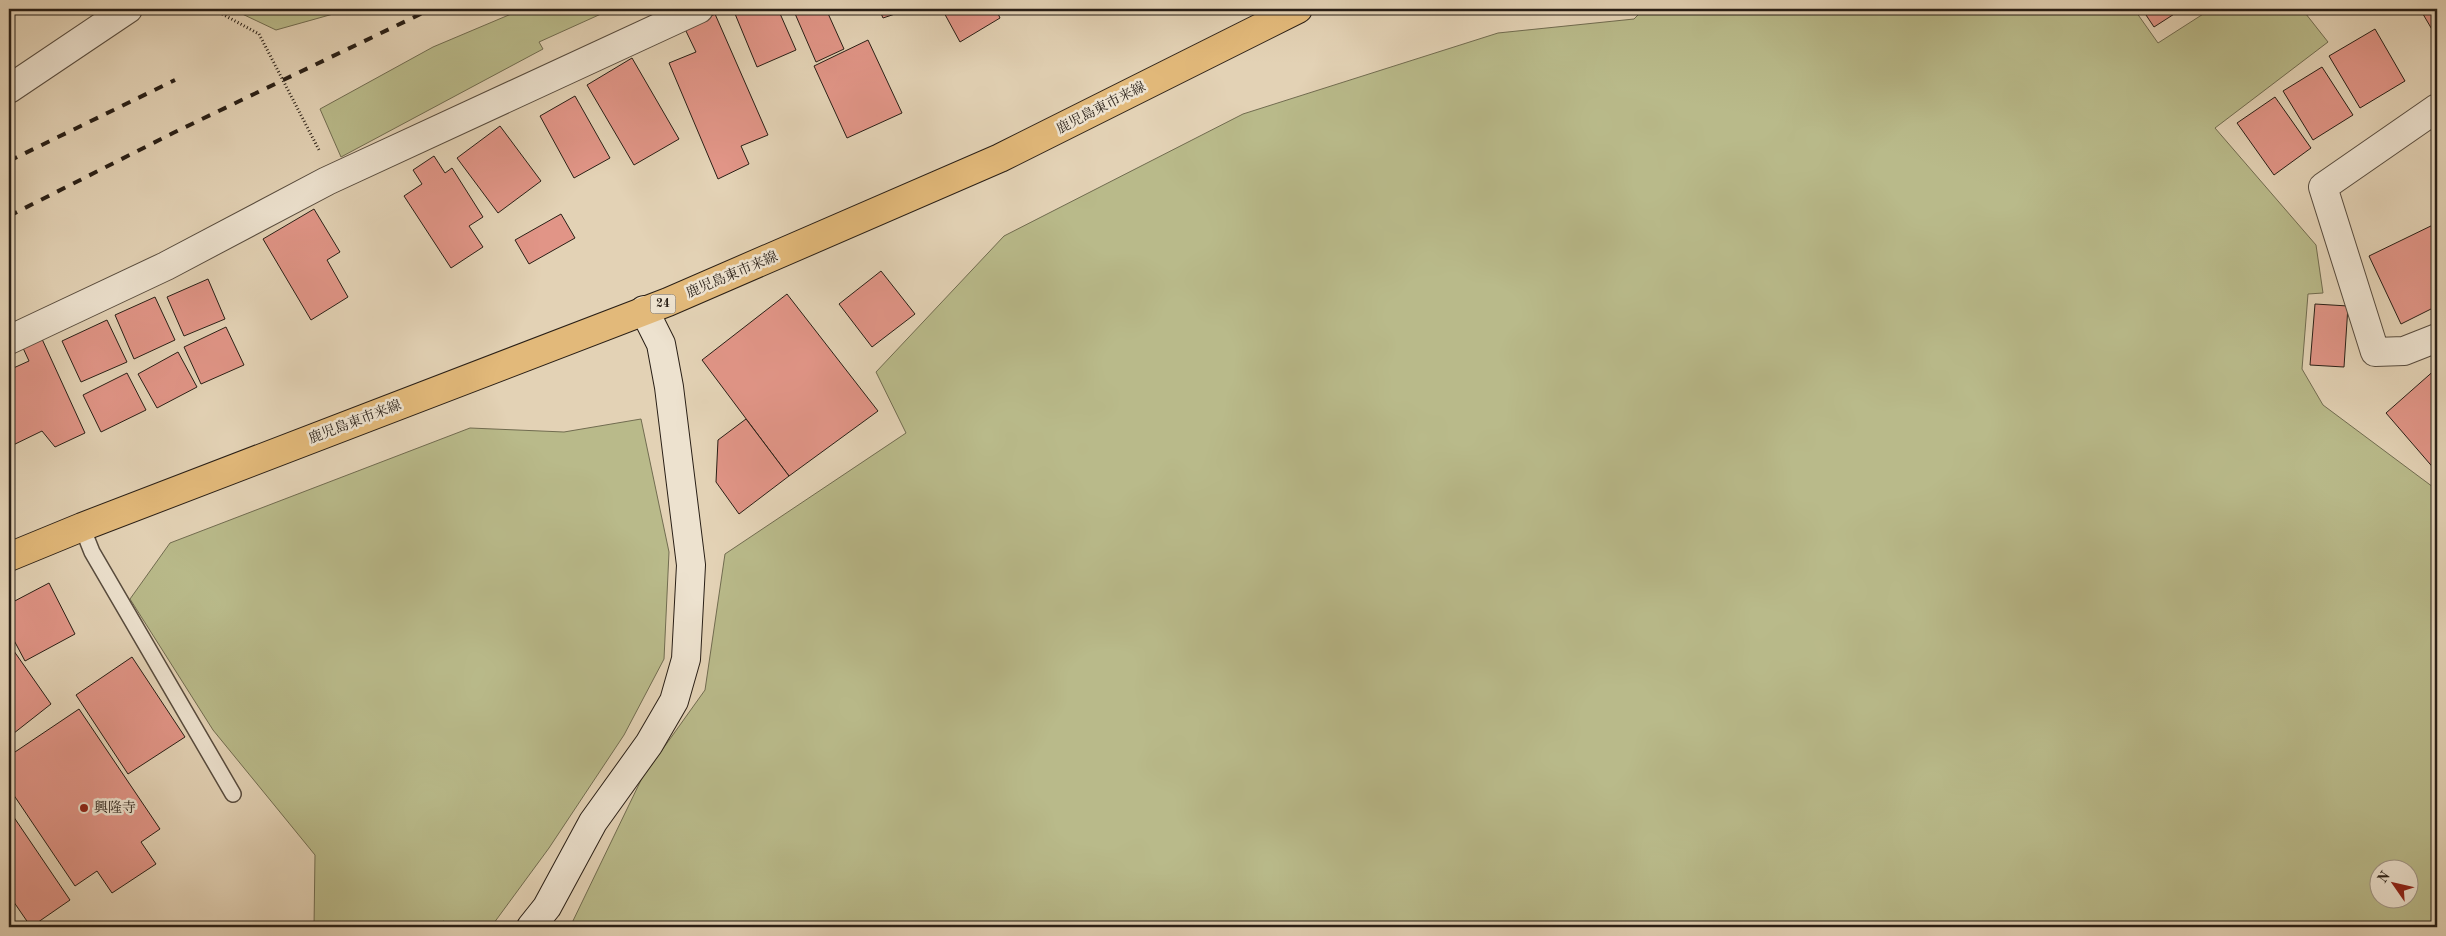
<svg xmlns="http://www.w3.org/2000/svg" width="2446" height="936" font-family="'Old Standard TT','Noto Serif JP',serif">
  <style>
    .green { fill: #b9ba8a; stroke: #716c50; fill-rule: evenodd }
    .building { fill: #e19587; stroke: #291f16 }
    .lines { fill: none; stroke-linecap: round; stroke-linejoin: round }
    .lane-casing { stroke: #584c3e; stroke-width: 18 }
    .street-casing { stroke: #584c3e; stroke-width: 30 }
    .secondary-casing { stroke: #291f16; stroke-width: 30 }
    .primary-casing { stroke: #291f16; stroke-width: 30 }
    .path { stroke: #291f16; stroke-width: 3; stroke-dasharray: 1 2.5; stroke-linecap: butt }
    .lane { stroke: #ede2cf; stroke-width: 15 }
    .street { stroke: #ede2cf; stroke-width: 28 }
    .secondary { stroke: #ede2cf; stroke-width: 28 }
    .primary { stroke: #e2b97a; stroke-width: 28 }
    .rail { stroke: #291f16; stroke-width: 4; stroke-dasharray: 9 9; stroke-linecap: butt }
    .path-bridge { stroke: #291f16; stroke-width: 3; stroke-dasharray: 1 2.5; stroke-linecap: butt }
    .poi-dot { fill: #8f2418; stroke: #ede2cf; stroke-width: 2 }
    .labels { text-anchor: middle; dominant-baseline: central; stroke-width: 5; stroke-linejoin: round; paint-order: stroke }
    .shield { fill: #ede2cf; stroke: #645a4e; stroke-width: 1 }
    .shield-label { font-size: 12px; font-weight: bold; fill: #291f16 }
    .street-label { font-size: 14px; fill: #291f16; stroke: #ede2cf }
    .poi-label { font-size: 14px; fill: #291f16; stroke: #ede2cf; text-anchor: start }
  </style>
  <rect width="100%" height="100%" fill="#e3d2b5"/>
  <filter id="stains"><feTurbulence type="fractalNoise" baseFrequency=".004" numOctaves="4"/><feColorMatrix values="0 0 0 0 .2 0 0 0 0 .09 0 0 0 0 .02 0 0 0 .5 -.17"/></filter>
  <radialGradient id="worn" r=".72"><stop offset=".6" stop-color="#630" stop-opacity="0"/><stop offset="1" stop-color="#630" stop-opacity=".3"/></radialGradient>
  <g class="green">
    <polygon points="244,9 351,9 276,30 238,12"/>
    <polygon points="523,9 612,9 539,42 543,49 341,157 320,109 433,47"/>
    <path d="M1644,9H2134L2158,43L2211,9H2302L2328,42L2215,128L2316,245L2323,293L2308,294L2302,369L2323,405L2437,490V927H570L642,778L705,690L725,554L906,433L876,372L1004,236L1243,114L1498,33L1634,19ZM2378,868H2408V898H2378Z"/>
    <polygon points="641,419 669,552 664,659 624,735 549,848 491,927 458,927 443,921 437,927 314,927 315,855 213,730 130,599 170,543 470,428 564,432"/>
  </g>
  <g class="building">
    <polygon points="733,9 778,9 796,50 757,67"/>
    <polygon points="793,9 826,9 844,49 816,62"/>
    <polygon points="879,9 910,9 883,18"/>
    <polygon points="942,9 996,9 1000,18 960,42"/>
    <polygon points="2142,9 2182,9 2154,27"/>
    <polygon points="2420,9 2437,9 2437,38"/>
    <polygon points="715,14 768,135 741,146 749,164 718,179 669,63 696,52 685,29"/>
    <polygon points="2375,29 2405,81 2360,108 2329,56"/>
    <polygon points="868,40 902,113 847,138 814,66"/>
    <polygon points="632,58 679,139 634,165 587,85"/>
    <polygon points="2322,67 2353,115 2313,140 2283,91"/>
    <polygon points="575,96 610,158 574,178 540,116"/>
    <polygon points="2275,97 2311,148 2274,175 2237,123"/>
    <polygon points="500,126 541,181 498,213 457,158"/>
    <polygon points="434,156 445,173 452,168 483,217 469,226 483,247 451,268 404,196 422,184 413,170"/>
    <polygon points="314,209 340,252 327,260 348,297 311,320 263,239"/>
    <polygon points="561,214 575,238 529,264 515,240"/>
    <polygon points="2437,223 2437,306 2401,324 2369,256"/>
    <polygon points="881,271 915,314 872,347 839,304"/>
    <polygon points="208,279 225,319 184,336 167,297"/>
    <polygon points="787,294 878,411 789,476 702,360"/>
    <polygon points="155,297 175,340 134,359 115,315"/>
    <polygon points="2315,304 2348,306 2344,367 2310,365"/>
    <polygon points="107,320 127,362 81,382 62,341"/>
    <polygon points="226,327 244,365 201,384 184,347"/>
    <polygon points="42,339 85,433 55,447 42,431 9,447 9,370 29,361 23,348"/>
    <polygon points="178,352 197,387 157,408 138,374"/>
    <polygon points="2437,368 2437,470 2436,471 2386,413"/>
    <polygon points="127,373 146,410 101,432 83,395"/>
    <polygon points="746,419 789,476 739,514 716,482 718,440"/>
    <polygon points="49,583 75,634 25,661 9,631 9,604"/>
    <polygon points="9,644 51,704 9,737"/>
    <polygon points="132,657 185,737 128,774 76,695"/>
    <polygon points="79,709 160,829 141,842 156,864 112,893 97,871 75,886 9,788 9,756"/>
    <polygon points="9,810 70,900 31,927 9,895"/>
  </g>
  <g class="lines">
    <defs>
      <polyline id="lane" points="82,527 92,552 233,794"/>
      <g id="street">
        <polyline points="9,89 128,9"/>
        <polyline points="2437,108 2323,187 2375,352 2404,351 2437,338"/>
        <polyline points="9,340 166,266 327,181 699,9"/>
      </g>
      <polyline id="secondary" points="531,927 547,907 593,822 649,744 674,701 686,659 691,565 669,387 661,344 644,310"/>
      <polyline id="primary" points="9,557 82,527 668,302 1000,158 1298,9"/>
    </defs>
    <use href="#lane" class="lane-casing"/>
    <use href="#street" class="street-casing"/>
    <use href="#secondary" class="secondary-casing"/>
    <use href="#primary" class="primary-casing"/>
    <polyline class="path" points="213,9 259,34"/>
    <use href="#lane" class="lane"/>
    <use href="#street" class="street"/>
    <use href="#secondary" class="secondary"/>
    <use href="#primary" class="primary"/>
    <g class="rail">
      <polyline points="9,161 175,80"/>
      <polyline points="9,216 173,133 431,9"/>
    </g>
    <polyline class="path-bridge" points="259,34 319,150"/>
  </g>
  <circle class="poi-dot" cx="84" cy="808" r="5"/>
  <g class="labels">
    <rect class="shield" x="650.5" y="294.5" width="25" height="19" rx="4"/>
    <g class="shield-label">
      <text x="663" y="304">24</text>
    </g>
    <g class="street-label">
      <text transform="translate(1101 108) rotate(-27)">鹿児島東市来線</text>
      <text transform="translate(732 275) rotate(-23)">鹿児島東市来線</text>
      <text transform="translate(355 422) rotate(-21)">鹿児島東市来線</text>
    </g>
    <g class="poi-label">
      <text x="94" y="808">興隆寺</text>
    </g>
  </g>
  <rect width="2446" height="936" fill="none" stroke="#e3d2b5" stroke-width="30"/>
  <rect x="10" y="10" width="2426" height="916" fill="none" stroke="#291f16" stroke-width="2.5"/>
  <rect x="15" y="15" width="2416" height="906" fill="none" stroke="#291f16"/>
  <g transform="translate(2394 884) rotate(304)"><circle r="24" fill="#ede2cf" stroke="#9f9485"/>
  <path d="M0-4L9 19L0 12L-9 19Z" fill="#8f2418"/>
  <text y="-8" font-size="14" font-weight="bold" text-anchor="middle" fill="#291f16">N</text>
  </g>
  <rect width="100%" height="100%" filter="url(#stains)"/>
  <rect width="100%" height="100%" fill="url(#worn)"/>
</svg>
